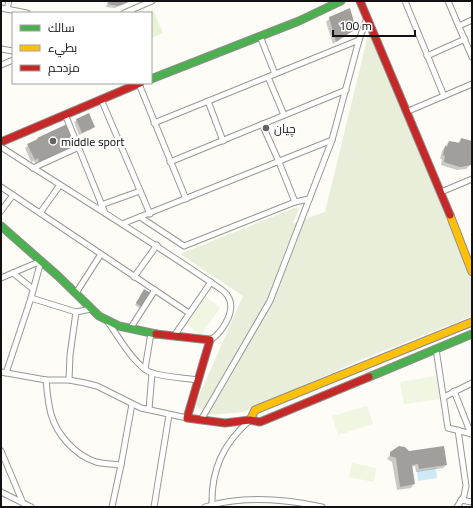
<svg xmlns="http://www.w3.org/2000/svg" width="473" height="508" font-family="Georgia,Cairo,serif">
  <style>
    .green { fill: #e7f3d7 }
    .cemetery { fill: #e9eedb }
    .pitch { fill: #f0f6e1 }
    .water { fill: #cde8f7 }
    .shadow { fill: #0003 }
    .building { fill: #a19f9c }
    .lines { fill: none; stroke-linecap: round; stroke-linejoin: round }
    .street-casing { stroke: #979795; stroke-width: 7 }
    .fast-casing { stroke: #8e8d8b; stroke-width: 9 }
    .slow-casing { stroke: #8e8d8b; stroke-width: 9 }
    .jam-casing { stroke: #8e8d8b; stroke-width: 9 }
    .street { stroke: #fffffe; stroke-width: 5 }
    .fast { stroke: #4caf50; stroke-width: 7 }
    .slow { stroke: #ffc107; stroke-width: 7 }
    .jam { stroke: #c62828; stroke-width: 7 }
    .poi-dot { fill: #646362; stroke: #fff; stroke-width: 1.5 }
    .labels { text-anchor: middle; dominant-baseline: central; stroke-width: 4; stroke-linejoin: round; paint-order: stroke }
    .poi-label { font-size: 12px; fill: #111; stroke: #fff; text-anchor: start }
  </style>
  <rect width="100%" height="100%" fill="#fdfcf7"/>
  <polygon class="green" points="153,10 163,33 151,38 151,13 146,13"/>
  <polygon class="cemetery" points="369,31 472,281 472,316 358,361 244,412 209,415 195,405 243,296 180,254 297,207 299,209 293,223 325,212"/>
  <g class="pitch">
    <polygon points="206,297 220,308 201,335 187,324"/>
    <polygon points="436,376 440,399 404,404 400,382"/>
    <polygon points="367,406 373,424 338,435 332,416"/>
    <polygon points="352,463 376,468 374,482 349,477"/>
  </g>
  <polygon class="water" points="436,468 437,478 418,481 417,471"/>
  <g class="shadow">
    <polygon points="108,1 132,1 115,8 106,7"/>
    <polygon points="330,18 355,29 333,44 326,22"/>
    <polygon points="77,120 94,127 92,129 79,135 74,122"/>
    <polygon points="66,126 75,145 71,148 36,164 34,161 31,162 25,148 37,139"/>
    <polygon points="461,139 472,142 472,156 470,165 466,169 457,170 441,165 442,159 440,159 442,151 446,145 449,142 458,143"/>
    <polygon points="143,292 149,294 139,308 135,305"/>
    <polygon points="392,452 408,452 446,465 443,468 416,472 415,466 412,467 414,484 411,488 397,490 392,462 387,459"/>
  </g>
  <g class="building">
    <polygon points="109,1 131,1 118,6 108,4"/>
    <polygon points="350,8 356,29 336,42 329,17"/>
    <polygon points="89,113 95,127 82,133 76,119"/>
    <polygon points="67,124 76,145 39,162 38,158 35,160 27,144 38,139 37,138"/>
    <polygon points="461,138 472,141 472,160 471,165 460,167 444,162 445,156 443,155 445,146 447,147 449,141 460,143"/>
    <polygon points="144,289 151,293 142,307 136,303"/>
    <polygon points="444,446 447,465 419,469 418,464 412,465 415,484 400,487 396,458 390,456 390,452 399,446 405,447 409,451"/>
  </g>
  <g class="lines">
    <defs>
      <g id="street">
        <polyline points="405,1 444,96"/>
        <polyline points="448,1 472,57"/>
        <polyline points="1,8 27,13"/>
        <polyline points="7,9 9,1"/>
        <polyline points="124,13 152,1"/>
        <polyline points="459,26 472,20"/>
        <polyline points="260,36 275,74"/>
        <polyline points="1,49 13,51"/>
        <polyline points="427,56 465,39"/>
        <polyline points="1,65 13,60"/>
        <polyline points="268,77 284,115"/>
        <polyline points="139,84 186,199"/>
        <polyline points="101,99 150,214"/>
        <polyline points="208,101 223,141"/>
        <polyline points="406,112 472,84"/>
        <polyline points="65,114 105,213"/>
        <polyline points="154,123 359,40"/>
        <polyline points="262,124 279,162 295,202"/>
        <path d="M1,147C75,195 150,240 222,290C226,293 229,297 230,301C234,314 221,334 210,340"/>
        <polyline points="170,162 346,90"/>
        <polyline points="33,168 79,147"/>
        <polyline points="1,187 189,313"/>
        <polyline points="441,192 472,179"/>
        <polyline points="101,205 140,191"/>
        <polyline points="1,211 13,195"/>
        <polyline points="40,213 60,185"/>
        <polyline points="140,217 184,246 295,202 309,199"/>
        <polyline points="122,224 332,140"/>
        <polyline points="13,273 33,289"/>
        <polyline points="134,277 157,245"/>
        <polyline points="1,278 41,261"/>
        <polyline points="76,293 101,254"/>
        <polyline points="31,298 76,312 91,309"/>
        <path d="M108,322C118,336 136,368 152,373C164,377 186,378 198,380"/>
        <polyline points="130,329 155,290"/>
        <polyline points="174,336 211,282"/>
        <polyline points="436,349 448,428 472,434"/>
        <polyline points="145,369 151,333"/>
        <polyline points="1,372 46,380 69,380 85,383 97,386 141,408 187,418"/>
        <polyline points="6,373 31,298 41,261"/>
        <path d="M46,380C47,391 48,403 51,414C57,435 75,455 96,462C104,464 113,464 121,465"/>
        <polyline points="69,380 70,355 76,312"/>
        <polyline points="454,391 471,434"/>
        <polyline points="444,397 472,383"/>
        <polyline points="149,409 152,373"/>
        <polyline points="201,420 270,301 332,140 359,40 367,18"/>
        <polyline points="1,451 23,503"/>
        <polyline points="1,492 31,507"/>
        <polyline points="461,500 472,502"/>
        <path d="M212,505C211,470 223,444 249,421"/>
        <polyline points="112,507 121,465 132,404"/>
        <polyline points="154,507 169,415"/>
        <path d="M205,507C243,495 284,499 322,507"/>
        <polyline points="457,507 464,496 466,486 458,430"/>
      </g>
      <g id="fast">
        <polyline points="151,79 299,21 341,1"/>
        <polyline points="1,226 58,276 99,316 119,326 156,334"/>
        <polyline points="369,377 472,334"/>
      </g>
      <g id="slow">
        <polyline points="450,215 472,272"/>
        <polyline points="250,420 255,410 472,322"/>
      </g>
      <g id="jam">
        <polyline points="360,1 450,215"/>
        <polyline points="1,142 140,83"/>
        <polyline points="156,334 210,340 187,418 225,423 250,420 260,422 369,377"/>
      </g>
    </defs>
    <use href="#street" class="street-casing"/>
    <use href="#fast" class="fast-casing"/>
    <use href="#slow" class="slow-casing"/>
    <use href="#jam" class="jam-casing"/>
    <use href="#street" class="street"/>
    <use href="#fast" class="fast"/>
    <use href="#slow" class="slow"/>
    <use href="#jam" class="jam"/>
  </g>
  <g class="poi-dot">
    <circle cx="266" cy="128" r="4"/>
    <circle cx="53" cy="141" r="4"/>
  </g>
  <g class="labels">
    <g class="poi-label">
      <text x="274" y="128">چيان</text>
      <text x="61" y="141">middle sport</text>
    </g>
  </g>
  <rect width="473" height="508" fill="none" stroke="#111111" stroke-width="4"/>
  <rect x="12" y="12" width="140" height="72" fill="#ffffff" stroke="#a0a0a0"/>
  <rect x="20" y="25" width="20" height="6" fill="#4caf50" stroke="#a0a0a0"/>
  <text x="48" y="32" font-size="12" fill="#111111">سالك</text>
  <rect x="20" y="45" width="20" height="6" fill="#ffc107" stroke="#a0a0a0"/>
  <text x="48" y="52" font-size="12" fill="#111111">بطيء</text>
  <rect x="20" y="65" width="20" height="6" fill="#c62828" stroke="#a0a0a0"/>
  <text x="48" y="72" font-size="12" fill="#111111">مزدحم</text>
  <path d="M333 30v6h82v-6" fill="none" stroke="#111111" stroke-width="2"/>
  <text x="339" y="30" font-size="12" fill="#111111" stroke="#ffffff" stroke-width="3" paint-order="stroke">100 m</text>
</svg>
